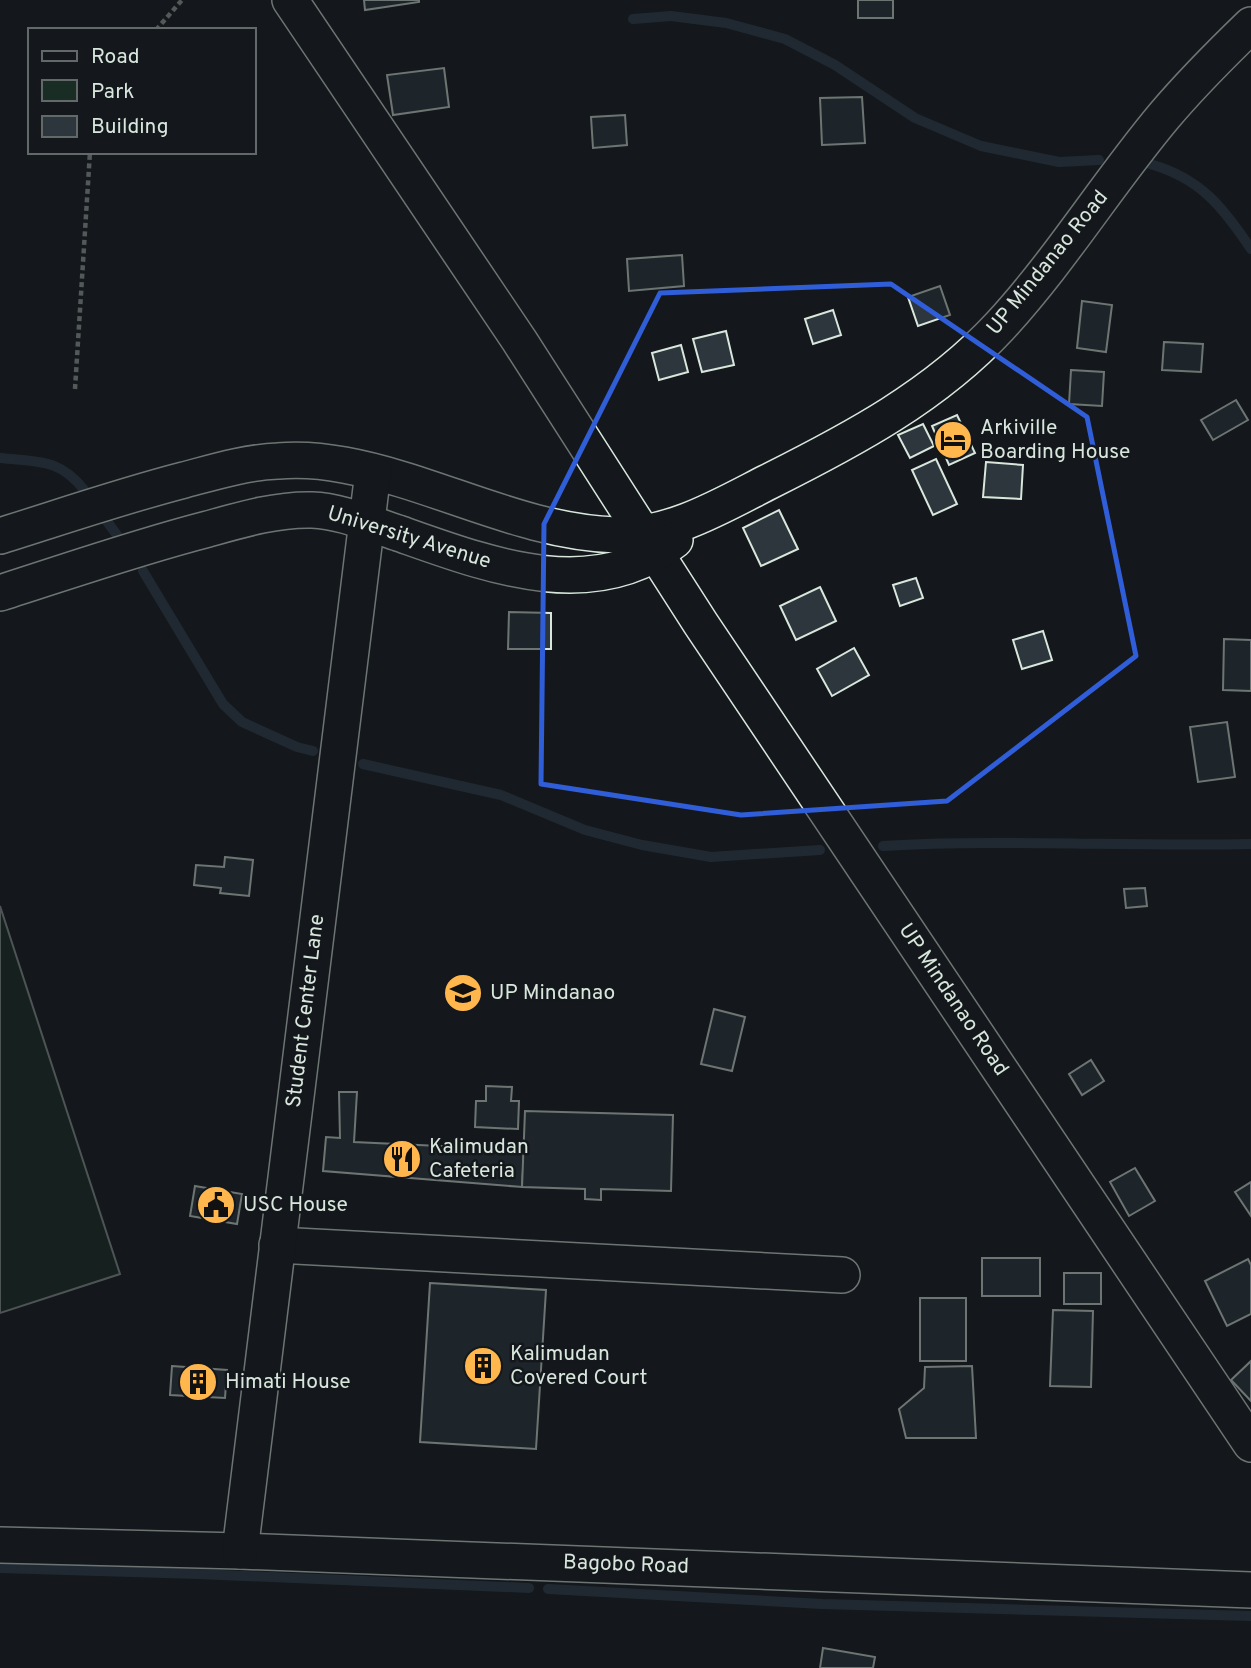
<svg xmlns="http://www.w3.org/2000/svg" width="1251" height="1668" font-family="Overpass,sans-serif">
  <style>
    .green { fill: #1a2d24; stroke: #939e99; stroke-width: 2 }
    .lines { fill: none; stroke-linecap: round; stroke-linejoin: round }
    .stream { stroke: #2f3f4d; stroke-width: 10 }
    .building { fill: #2c363c; stroke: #d8e6dc; stroke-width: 2 }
    .minor-casing { stroke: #d8e6dc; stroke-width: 38 }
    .path { stroke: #9da8a2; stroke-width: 4.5; stroke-dasharray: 5 3.5; stroke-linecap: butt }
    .minor { stroke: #14181c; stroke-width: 35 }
    .marked { fill: none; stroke: #305dd8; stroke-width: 5; stroke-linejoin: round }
    .labels { text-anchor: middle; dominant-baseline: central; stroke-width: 5; stroke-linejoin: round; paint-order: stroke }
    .street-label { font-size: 21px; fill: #d8e6dc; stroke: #14181c }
    .poi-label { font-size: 21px; fill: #d8e6dc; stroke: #14181c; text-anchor: start }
  </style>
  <rect width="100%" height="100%" fill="#14181c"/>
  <polygon class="green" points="0,906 120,1274 0,1313"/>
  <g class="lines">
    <g class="stream">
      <polyline points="633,19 671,16 726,23 785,39 835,65 915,118 981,146 1059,162 1099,160"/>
      <path d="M1150,164C1200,178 1223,207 1251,249"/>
      <path d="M0,458C38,462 60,458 85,491"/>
      <polyline points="106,520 122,542"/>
      <polyline points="143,571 223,704 242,722 297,747 313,751"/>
      <polyline points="363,764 501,795 585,830 642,845 711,857 820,850"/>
      <path d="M883,846C1006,839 1128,847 1251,844"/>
      <polyline points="0,1568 198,1574 529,1588"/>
      <polyline points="548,1589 822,1604 1251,1616"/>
    </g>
  </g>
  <g class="building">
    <polygon points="364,0 419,0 419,2 365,10"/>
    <rect x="858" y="0" width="35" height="18"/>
    <polygon points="444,68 449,107 393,115 387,75"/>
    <polygon points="862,97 865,143 822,145 820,98"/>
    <polygon points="625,115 627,145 593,148 591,117"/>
    <polygon points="682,255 684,286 629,291 627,259"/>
    <polygon points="940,286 950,315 918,326 908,297"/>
    <polygon points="1082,301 1112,305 1106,352 1077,348"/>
    <polygon points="833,310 841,335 813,344 805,319"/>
    <polygon points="726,331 734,365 702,372 693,339"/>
    <polygon points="1164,342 1203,344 1201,372 1162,370"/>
    <polygon points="681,345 688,372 659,380 652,353"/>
    <polygon points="1071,370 1104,372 1102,406 1069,404"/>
    <polygon points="1236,400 1248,420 1213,440 1201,420"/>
    <polygon points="957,415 975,453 949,465 932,426"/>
    <polygon points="923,424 934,446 910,458 898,435"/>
    <polygon points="936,459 957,504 933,515 912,470"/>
    <polygon points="986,462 1023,465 1021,499 983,497"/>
    <polygon points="779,510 798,549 761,566 743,528"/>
    <polygon points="916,578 923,598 900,606 893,585"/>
    <polygon points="820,587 836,621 796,640 780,606"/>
    <polygon points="509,612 551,613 551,649 508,649"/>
    <polygon points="1043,631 1052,660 1022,669 1013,640"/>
    <polygon points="1224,639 1251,640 1251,691 1223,690"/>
    <polygon points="854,648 869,675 832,696 817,669"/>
    <polygon points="1227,722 1235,777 1198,782 1190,727"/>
    <polygon points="225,857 253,860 249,896 220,893 221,888 194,885 196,865 224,867"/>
    <polygon points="1145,888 1147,906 1126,908 1124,889"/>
    <polygon points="714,1009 745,1017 732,1071 701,1064"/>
    <polygon points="1091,1060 1104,1081 1082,1095 1069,1074"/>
    <polygon points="486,1086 512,1087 511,1101 519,1101 518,1129 475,1127 476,1101 486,1101"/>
    <polygon points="339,1092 357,1092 354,1142 524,1150 522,1187 323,1171 326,1137 340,1138"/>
    <polygon points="525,1111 673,1115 671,1191 601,1189 601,1200 585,1199 585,1189 522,1187"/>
    <polygon points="1135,1168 1155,1201 1129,1216 1110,1182"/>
    <polygon points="1251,1182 1251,1216 1235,1192"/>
    <polygon points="195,1186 242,1194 237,1224 190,1216"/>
    <rect x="982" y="1258" width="58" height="38"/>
    <polygon points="1248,1259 1251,1265 1251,1314 1227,1326 1205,1281"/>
    <rect x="1064" y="1273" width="37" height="31"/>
    <polygon points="430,1283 546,1290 536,1449 420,1442"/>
    <rect x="920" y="1298" width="46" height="63"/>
    <polygon points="1053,1310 1093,1311 1091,1387 1050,1386"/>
    <polygon points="1251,1361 1251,1401 1231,1380"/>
    <polygon points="172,1366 227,1370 225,1398 170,1395"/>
    <polygon points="972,1366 976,1438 906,1438 899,1409 924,1388 925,1367"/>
    <polygon points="823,1648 875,1657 873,1668 820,1668"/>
  </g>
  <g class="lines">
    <defs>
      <g id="minor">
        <polyline points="290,0 519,340 701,624 1251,1444"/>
        <path d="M0,536C61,517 122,496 184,480C214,472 247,462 278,461C300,459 323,461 344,465C437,482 521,532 616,535C671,536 721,506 768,482C852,440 935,396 1000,326C1060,261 1107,184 1164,116C1191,84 1221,54 1251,25"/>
        <path d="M0,593C69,571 138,547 208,529C240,520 277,509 312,510C341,511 370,524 398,533C486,564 593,606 675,540"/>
        <polyline points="277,1245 842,1275"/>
        <polyline points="0,1545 240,1551 1251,1590"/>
        <polyline points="240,1551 373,472"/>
      </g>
    </defs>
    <use href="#minor" class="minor-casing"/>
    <g class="path">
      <polyline points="156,30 182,0"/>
      <polyline points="75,389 90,152"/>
    </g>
    <use href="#minor" class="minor"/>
  </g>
  <path d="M0 0H1251V1668H0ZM891,284L1087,417L1136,656L947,801L741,815L541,784L544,524L660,293Z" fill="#14181c" fill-opacity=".55" fill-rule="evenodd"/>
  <path class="marked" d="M891,284L1087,417L1136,656L947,801L741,815L541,784L544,524L660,293Z"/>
  <defs>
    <symbol id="hotel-disc" viewBox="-11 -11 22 22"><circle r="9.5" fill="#ffb74d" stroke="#14181c"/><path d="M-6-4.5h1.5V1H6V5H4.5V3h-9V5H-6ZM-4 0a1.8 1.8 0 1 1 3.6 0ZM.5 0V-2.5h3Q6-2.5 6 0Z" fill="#111"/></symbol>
    <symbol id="university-disc" viewBox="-11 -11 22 22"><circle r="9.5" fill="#ffb74d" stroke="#14181c"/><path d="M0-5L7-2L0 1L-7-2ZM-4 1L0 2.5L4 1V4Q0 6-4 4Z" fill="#111"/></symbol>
    <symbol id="restaurant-disc" viewBox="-11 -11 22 22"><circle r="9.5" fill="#ffb74d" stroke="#14181c"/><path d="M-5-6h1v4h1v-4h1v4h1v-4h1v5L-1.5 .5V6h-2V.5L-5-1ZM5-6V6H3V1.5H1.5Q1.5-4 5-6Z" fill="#111"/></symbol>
    <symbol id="civic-disc" viewBox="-11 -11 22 22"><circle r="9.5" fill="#ffb74d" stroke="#14181c"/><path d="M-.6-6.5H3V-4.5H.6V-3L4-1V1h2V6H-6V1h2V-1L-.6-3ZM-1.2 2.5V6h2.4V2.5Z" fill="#111"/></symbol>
    <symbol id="building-disc" viewBox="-11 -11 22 22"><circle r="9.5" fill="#ffb74d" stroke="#14181c"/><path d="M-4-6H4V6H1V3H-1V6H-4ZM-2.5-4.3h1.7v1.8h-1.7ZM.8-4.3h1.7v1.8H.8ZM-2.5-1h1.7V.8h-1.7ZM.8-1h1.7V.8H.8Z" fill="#111"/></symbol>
  </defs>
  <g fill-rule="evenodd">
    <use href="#hotel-disc" x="931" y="418" width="44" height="44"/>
    <use href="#university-disc" x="441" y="971" width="44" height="44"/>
    <use href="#restaurant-disc" x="380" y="1137" width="44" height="44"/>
    <use href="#civic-disc" x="194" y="1183" width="44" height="44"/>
    <use href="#building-disc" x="461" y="1344" width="44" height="44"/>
    <use href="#building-disc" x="176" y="1360" width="44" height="44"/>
  </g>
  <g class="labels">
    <g class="street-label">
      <text transform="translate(1048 263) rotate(-51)">UP Mindanao Road</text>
      <text transform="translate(409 538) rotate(17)">University Avenue</text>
      <text transform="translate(953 1000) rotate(56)">UP Mindanao Road</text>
      <text transform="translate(306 1011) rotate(-83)">Student Center Lane</text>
      <text transform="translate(626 1565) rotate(2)">Bagobo Road</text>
    </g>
    <g class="poi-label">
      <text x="980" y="428">Arkiville<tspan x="980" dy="24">Boarding House</tspan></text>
      <text x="490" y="993">UP Mindanao</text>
      <text x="429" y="1147">Kalimudan<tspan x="429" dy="24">Cafeteria</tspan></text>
      <text x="243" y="1205">USC House</text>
      <text x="510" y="1354">Kalimudan<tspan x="510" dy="24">Covered Court</tspan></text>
      <text x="225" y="1382">Himati House</text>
    </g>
  </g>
  <rect x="28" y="28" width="228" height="126" fill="#14181c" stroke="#626a69" stroke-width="2"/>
  <rect x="42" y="51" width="35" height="10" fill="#14181c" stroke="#626a69" stroke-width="2"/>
  <text x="91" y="63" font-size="21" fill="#d8e6dc">Road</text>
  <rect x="42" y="80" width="35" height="21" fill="#1a2d24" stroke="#626a69" stroke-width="2"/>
  <text x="91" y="98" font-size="21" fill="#d8e6dc">Park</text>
  <rect x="42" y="116" width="35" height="21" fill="#2c363c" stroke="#626a69" stroke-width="2"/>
  <text x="91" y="133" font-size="21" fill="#d8e6dc">Building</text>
</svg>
